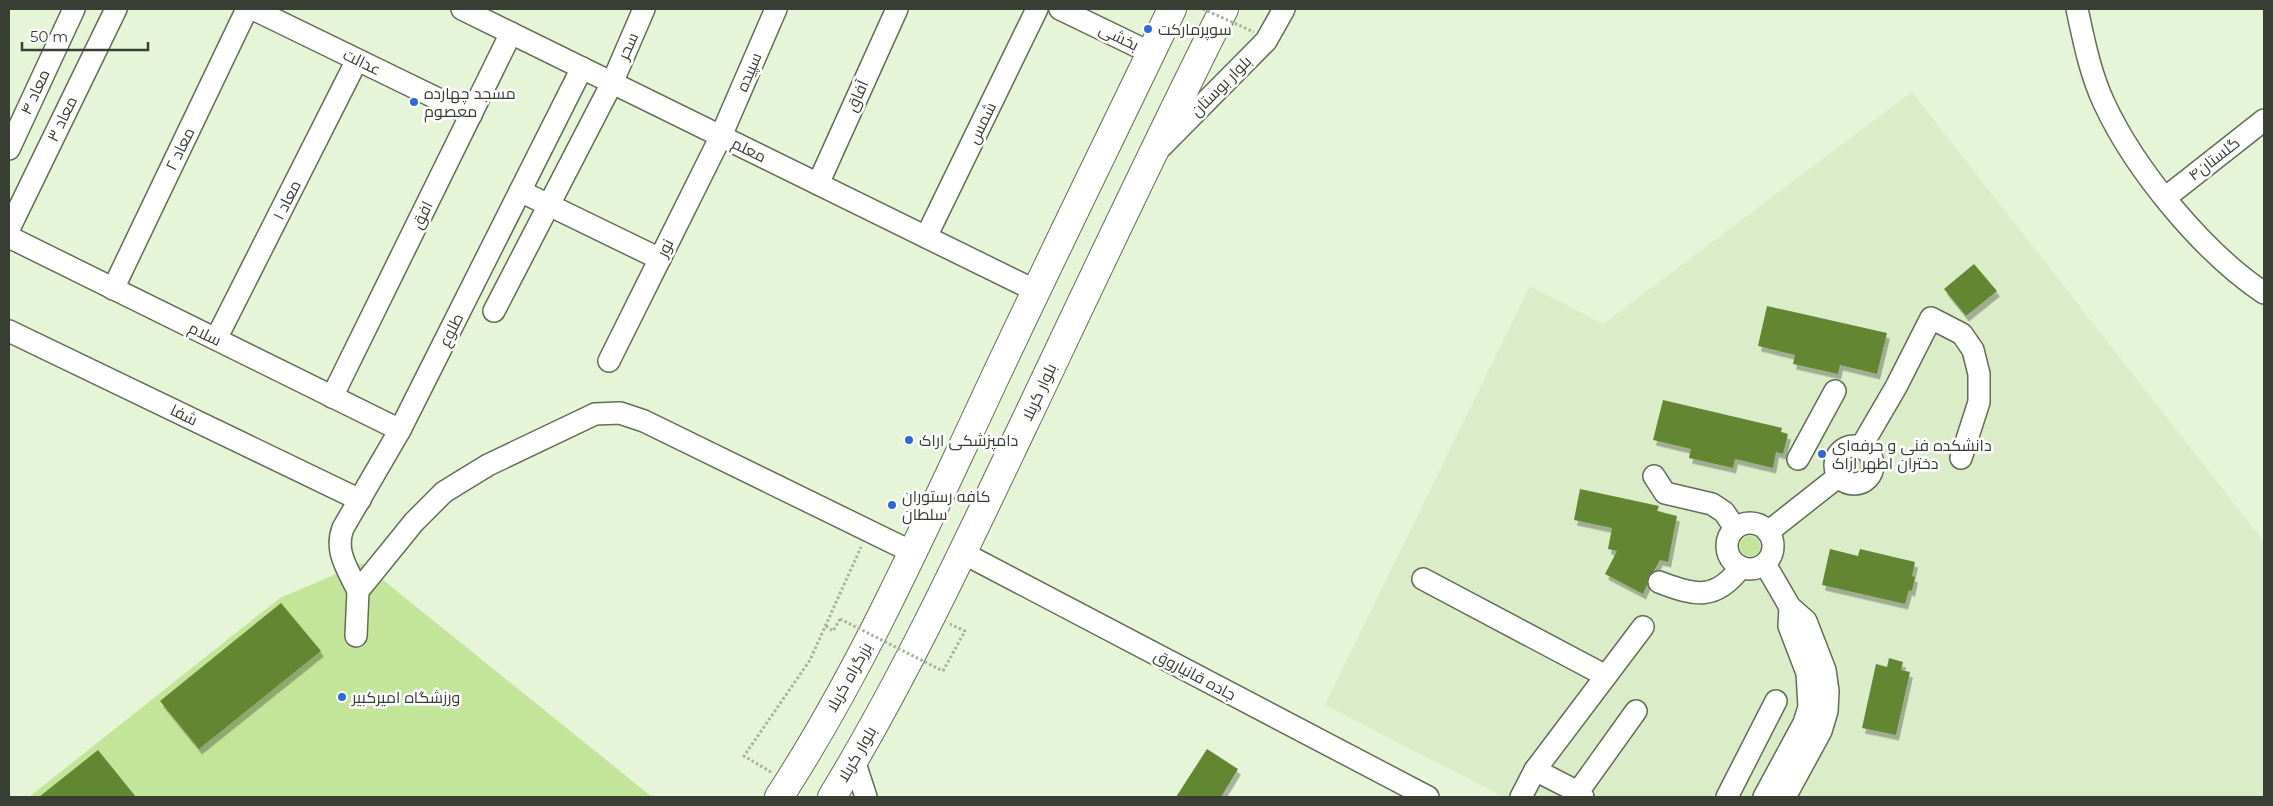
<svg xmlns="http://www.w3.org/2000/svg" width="2273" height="806" font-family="Montserrat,Cairo,sans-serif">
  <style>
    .built { fill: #dbecc9 }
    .green { fill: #c2e599 }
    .building { fill: #648631; filter: url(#shadow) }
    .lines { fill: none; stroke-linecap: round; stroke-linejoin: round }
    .minor-casing { stroke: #626e55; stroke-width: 24 }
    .highway-casing { stroke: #626e55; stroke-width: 30 }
    .path { stroke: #a6b19b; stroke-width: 3; stroke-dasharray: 2.5 2.5; stroke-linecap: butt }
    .minor { stroke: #fff; stroke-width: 21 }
    .highway { stroke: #fff; stroke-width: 28 }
    .path-bridge { stroke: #a6b19b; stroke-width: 3; stroke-dasharray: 2.5 2.5; stroke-linecap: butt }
    .poi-dot { fill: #2b6ad7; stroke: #fff; stroke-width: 2 }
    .labels { text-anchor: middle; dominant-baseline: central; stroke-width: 5; stroke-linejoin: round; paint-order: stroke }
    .poi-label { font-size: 16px; fill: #383e33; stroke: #fff; text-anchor: start }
    .street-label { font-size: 16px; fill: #383e33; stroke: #fff }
  </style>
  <defs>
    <filter id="shadow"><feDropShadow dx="3" dy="5.5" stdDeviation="0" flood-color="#0004"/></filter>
  </defs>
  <rect width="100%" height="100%" fill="#e6f4d8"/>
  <polygon class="built" points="1912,92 2264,542 2264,797 1504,797 1325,705 1530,286 1603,324"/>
  <g class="green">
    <circle cx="1854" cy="465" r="10"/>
    <circle cx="1750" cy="546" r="10"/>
    <polygon points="362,563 652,797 29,797 280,598"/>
  </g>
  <g class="building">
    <polygon points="1974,264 1997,291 1966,316 1944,289"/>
    <polygon points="1767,306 1887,333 1877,374 1840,365 1838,374 1793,364 1795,355 1758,346"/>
    <polygon points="1663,400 1782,428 1781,432 1788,434 1783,454 1776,452 1773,468 1735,459 1733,468 1689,458 1691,449 1653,440"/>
    <polygon points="1580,489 1659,506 1657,511 1677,516 1668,562 1660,560 1654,571 1648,577 1647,585 1643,594 1605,574 1617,551 1608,549 1612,528 1574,520"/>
    <polygon points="1830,549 1858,556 1860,549 1915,562 1912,576 1915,577 1912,591 1909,590 1905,604 1822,585"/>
    <polygon points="281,603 321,651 199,749 160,701"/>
    <polygon points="1889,658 1903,662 1901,670 1910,672 1896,735 1862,728 1876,664 1887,667"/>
    <polygon points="1207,749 1238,769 1221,797 1176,797"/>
    <polygon points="98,750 136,797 39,797"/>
  </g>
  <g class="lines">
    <defs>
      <g id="minor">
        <polyline points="253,9 471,115"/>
        <polyline points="462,9 1036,291"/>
        <polyline points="1060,9 1151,53"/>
        <path d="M2077,9C2084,41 2090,73 2104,103C2135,170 2203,252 2264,293"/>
        <polyline points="1161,147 1266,41 1284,9"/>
        <polyline points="9,149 74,9"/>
        <polyline points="818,184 897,9"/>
        <polyline points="520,191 660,259"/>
        <polyline points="2165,198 2264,120"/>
        <polyline points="9,229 116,9"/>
        <polyline points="9,237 400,430"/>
        <polyline points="926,237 1037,9"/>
        <polyline points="113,289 247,9"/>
        <polyline points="494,311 612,83 644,9"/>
        <polyline points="9,331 360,500"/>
        <polyline points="216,339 357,60"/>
        <polyline points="609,361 721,136 776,9"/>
        <polyline points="332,397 511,33"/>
        <circle cx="1854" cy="465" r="19"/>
        <polyline points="1861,447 1896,387 1931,318 1962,334 1973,350 1979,374 1979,402 1961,458"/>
        <polyline points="1798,459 1835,391"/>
        <polyline points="1654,476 1665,493 1712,504 1724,512 1735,528"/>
        <circle cx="1750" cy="546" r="23"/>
        <polyline points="1768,532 1839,476"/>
        <polyline points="963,553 1428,797"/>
        <polyline points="1765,564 1790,607 1806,621 1825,670 1828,691 1827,711 1821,731 1785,797"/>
        <polyline points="1423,579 1606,676"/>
        <path d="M1659,582C1695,596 1716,601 1741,567"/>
        <path d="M358,591C348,569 334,552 343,528L400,430L582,68"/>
        <polyline points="356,636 358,591 414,522 444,492 488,465 595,414 620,413 644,421 914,553"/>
        <polyline points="854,760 866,797"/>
        <polyline points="1535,770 1578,792 1583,797"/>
        <polyline points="1578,792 1636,711"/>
        <polyline points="1521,797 1535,770 1643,627"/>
        <polyline points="1727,797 1776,701"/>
        <polyline points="1764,797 1804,723 1809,707 1807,673 1789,626 1790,607"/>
      </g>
      <g id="highway">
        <path d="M779,797C857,677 916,546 977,416C1040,280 1107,145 1172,9"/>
        <path d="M832,797C905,677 964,550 1024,424C1090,285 1155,146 1224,9"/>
      </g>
    </defs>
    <use href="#minor" class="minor-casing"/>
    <use href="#highway" class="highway-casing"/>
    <g class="path">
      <polyline points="826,626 833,631 840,619"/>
      <polyline points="943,671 965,631 950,624"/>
      <polyline points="771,772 744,756 810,660 861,547"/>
    </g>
    <use href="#minor" class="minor"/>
    <use href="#highway" class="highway"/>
    <g class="path-bridge">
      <polyline points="1203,9 1254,32"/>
      <polyline points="840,619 943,671"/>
    </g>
  </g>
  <g class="poi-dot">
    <circle cx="1148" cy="29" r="5"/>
    <circle cx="414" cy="102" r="5"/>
    <circle cx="909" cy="440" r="5"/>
    <circle cx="1822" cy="454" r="5"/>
    <circle cx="892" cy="505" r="5"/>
    <circle cx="342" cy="697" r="5"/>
  </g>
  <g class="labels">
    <g class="poi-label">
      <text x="1158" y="29">سوپرمارکت</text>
      <text x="424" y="93">مسجد چهارده<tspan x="424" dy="18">معصوم</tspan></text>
      <text x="919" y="440">دامپزشکی اراک</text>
      <text x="1832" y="445">دانشکده فنی و حرفه‌ای<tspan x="1832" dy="18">دختران اطهر اراک</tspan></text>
      <text x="902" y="496">کافه رستوران<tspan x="902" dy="18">سلطان</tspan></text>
      <text x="352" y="697">ورزشگاه امیرکبیر</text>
    </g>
    <g class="street-label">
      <text transform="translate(1119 37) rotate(26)">بخشی</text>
      <text transform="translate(628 46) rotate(-66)">سحر</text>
      <text transform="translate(362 62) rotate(26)">عدالت</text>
      <text transform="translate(749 72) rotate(-67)">سپیده</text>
      <text transform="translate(1221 86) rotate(-45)">بلوار بوستان</text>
      <text transform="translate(35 92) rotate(-65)">معاد ۴</text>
      <text transform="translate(857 96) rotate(-66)">آفاق</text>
      <text transform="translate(62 119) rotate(-64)">معاد ۳</text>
      <text transform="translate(982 123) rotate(-64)">شمس</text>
      <text transform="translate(180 149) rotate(-64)">معاد ۲</text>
      <text transform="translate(749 150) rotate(26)">معلم</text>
      <text transform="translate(2214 159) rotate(-38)">گلستان۴</text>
      <text transform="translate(287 200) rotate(-63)">معاد ۱</text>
      <text transform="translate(422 215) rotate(-64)">افق</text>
      <text transform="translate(665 248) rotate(-64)">نور</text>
      <text transform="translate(451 330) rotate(-63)">طلوع</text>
      <text transform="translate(205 334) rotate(26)">سلام</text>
      <text transform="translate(1039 392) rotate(-65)">بلوار کربلا</text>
      <text transform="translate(184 415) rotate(26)">شفا</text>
      <text transform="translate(1195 675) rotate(28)">جاده قانیاروق</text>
      <text transform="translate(849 677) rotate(-61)">بزرگراه کربلا</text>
      <text transform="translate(857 754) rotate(-60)">بلوار کربلا</text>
    </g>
  </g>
  <rect width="2273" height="806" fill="none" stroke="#383e33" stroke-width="20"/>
  <path d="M22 42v8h126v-8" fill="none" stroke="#383e33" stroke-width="2.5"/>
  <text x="30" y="42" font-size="15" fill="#383e33" stroke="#ffffff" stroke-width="4" paint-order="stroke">50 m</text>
</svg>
